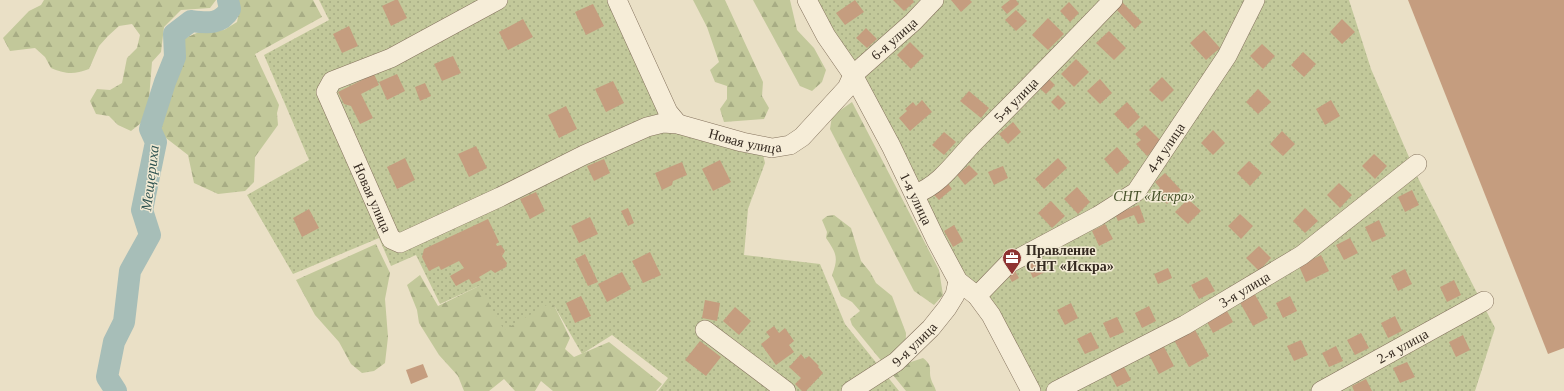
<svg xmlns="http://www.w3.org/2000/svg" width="1564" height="391" font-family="Georgia,serif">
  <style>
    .forest { fill: url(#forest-firs) }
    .garden { fill: url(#garden-dots) }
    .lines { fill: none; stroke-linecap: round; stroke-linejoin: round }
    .river { stroke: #a7beb8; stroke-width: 22 }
    .building { fill: #c59d7f }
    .minor-casing { stroke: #84725d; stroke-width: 20 }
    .minor { stroke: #f6edd8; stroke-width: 19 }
    .labels { text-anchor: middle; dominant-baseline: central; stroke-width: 3; stroke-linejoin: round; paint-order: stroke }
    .street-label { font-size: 14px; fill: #352a20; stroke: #f2ead4 }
    .park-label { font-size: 14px; font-style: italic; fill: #455028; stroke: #f2ead4 }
    .poi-label { font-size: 14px; font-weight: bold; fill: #352a20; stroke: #f2ead4; text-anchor: start }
    .water-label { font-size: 15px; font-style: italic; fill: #305452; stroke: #f2ead4 }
  </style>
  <defs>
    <pattern id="forest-firs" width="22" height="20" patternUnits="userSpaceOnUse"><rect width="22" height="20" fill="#c2c89a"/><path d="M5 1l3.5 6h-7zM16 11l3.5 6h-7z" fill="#a7ac84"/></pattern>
    <pattern id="garden-dots" width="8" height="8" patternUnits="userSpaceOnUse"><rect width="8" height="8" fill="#c2c89a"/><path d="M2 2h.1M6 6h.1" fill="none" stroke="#a7ac84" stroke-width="1.8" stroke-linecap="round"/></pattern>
  </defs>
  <rect width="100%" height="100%" fill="#eae0c6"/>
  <g class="forest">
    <path d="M44,0H216L210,8L181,10L164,27L161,52L152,62L149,99L141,123L131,131L118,125L109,116L96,114L90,101L97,89L110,90L122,83L127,58L137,48L140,35L132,24L119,26L108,36L99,46L89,69C73,75 66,74 51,68L45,57L35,48L10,51L3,38L29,11L41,5Z"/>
    <polygon points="236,0 313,0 322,17 255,54 279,105 277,113 278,125 255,157 254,182 245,191 218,194 194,183 188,155 166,138 159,128 181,55 181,40 199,32 224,30 237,22 240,8"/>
    <polygon points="693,0 725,0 763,82 762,96 769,108 764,119 724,122 720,109 727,99 727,86 715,82 710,70 719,62 707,27"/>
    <polygon points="753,0 790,0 797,30 814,48 826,70 822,82 812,91 800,86"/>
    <polygon points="852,102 939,270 943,295 934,305 914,291 830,129 832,116"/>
    <path d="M834,215L851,228L861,261L870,272L876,283L892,296L906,333L905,359L911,362L923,358C934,367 928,369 931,379C932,383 935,387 936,391H906L852,325L850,319L860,311L852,302L841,296L832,275C839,257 836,253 826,238L827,232L822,220L827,216Z"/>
    <polygon points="376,244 390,273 385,299 388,337 385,363 374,371 362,373 351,364 339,342 315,315 296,280"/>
    <polygon points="420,275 438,306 479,286 552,301 570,338 565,349 574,357 609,342 662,384 656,391 553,391 541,381 535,391 515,391 504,379 489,391 464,391 458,376 439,355 419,323 417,310 407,285"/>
  </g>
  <g class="garden">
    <polygon points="319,0 621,0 674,119 760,142 765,163 748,209 744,255 820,264 845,324 899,391 658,391 668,378 612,335 582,354 552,302 504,330 479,286 440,304 416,255 391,266 379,238 293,274 247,195 309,160 264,55 329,20"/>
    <polygon points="814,0 1349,0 1371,69 1418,178 1495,328 1475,391 1040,391 965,279"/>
  </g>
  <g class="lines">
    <path class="river" d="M116,391L107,377L114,342L124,322L130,271L150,235L142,210L156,142L150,129L165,82L175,57L174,34L191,21C207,23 221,25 230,9L228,0"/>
  </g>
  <g class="building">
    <polygon points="395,0 398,0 407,18 391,26 382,6"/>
    <polygon points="855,0 864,12 845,25 836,13"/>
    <polygon points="893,0 913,0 914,2 904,11"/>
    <polygon points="951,0 970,0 972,2 961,12"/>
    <polygon points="1010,0 1016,0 1019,4 1007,14 1001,7"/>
    <polygon points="1408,0 1564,0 1564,348 1548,354"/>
    <polygon points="1121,1 1142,22 1135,29 1115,8"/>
    <polygon points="1069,2 1079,13 1070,22 1060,11"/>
    <polygon points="593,4 604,26 586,35 575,12"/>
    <polygon points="1016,10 1027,21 1016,31 1005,20"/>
    <polygon points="1048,18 1064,34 1048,50 1032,35"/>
    <polygon points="523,19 533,37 508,50 499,32"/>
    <polygon points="1342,19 1355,32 1342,44 1330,32"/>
    <polygon points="349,26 358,46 342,53 333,34"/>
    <polygon points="866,28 877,39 867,48 856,38"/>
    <polygon points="1204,30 1220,48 1206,60 1190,43"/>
    <polygon points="1109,31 1126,48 1114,60 1096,43"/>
    <polygon points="910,42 924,56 911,69 897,55"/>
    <polygon points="1262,44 1275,56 1263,69 1250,56"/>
    <polygon points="1303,52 1316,64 1304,77 1291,65"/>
    <polygon points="453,56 461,73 442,81 434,64"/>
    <polygon points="1076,59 1089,72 1074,87 1061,74"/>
    <polygon points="374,74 379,85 361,94 373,118 360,124 351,106 344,104 338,92"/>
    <polygon points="397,74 405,91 387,100 379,82"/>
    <polygon points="1045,75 1055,85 1046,94 1036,85"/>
    <polygon points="1162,77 1174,90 1162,102 1149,90"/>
    <polygon points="1100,79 1112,93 1100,104 1087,91"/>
    <polygon points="613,81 624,103 606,112 595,89"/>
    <polygon points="425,83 431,96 420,101 415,87"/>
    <polygon points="1258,89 1271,102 1258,114 1246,102"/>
    <polygon points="969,91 989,108 981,118 960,101"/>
    <polygon points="1058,95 1066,103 1059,110 1051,102"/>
    <polygon points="922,100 932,112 910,131 899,118 907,111 905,109 913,102 916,106"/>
    <polygon points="1331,100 1340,116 1325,125 1316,109"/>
    <polygon points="1127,102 1140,117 1128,129 1114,114"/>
    <polygon points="566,106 577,129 559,138 548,115"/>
    <polygon points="1013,122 1021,132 1008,144 999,134"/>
    <polygon points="1145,125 1162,142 1147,156 1136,144 1141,140 1135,134"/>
    <polygon points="1213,130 1225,143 1213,155 1201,143"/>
    <polygon points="1282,131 1295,144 1283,156 1270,144"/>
    <polygon points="944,132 956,142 944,155 932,145"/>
    <polygon points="476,146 487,168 469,177 458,154"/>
    <polygon points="1117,147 1130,162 1117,174 1104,159"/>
    <polygon points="1374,154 1387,166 1375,179 1362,166"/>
    <polygon points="405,158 415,180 397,189 387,167"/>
    <polygon points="1058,158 1067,168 1044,189 1035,179"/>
    <polygon points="604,159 610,173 594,181 587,166"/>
    <polygon points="720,160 731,182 713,191 702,169"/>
    <polygon points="1249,161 1262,173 1250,186 1237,173"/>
    <polygon points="682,162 687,175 673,181 672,185 662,190 655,173"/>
    <polygon points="969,165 978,174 965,185 957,175"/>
    <polygon points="1003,166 1008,178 994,185 988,172"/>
    <polygon points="1165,173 1181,190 1167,204 1156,192 1160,188 1155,182"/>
    <polygon points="947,182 952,189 939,200 933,194"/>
    <polygon points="1339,183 1352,195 1340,208 1327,195"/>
    <polygon points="1077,187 1090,202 1078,214 1064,199"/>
    <polygon points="1412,190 1419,205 1405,212 1398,197"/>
    <polygon points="536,192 545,211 530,219 520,199"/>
    <polygon points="1188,199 1201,211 1188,224 1175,212"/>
    <polygon points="1051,201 1065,216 1052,228 1038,213"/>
    <polygon points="1139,205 1145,222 1138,224 1134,215 1118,221 1115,214"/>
    <polygon points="628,208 634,223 628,226 621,211"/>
    <polygon points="1305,208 1318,221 1305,233 1293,221"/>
    <polygon points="309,209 319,228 302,237 293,218"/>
    <polygon points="1240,214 1253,226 1241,239 1228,226"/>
    <polygon points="590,217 598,234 579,243 571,226"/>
    <polygon points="488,219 499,242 496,244 497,246 501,245 505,251 502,256 507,263 506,267 495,273 491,270 479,277 481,280 472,284 469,279 456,286 450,276 464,268 459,261 441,270 439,266 429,271 422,257 424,249"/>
    <polygon points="1379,220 1386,236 1372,242 1365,227"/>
    <polygon points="1105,224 1113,239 1099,246 1092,231"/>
    <polygon points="954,225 963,241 953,247 944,231"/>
    <polygon points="1350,238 1358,253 1344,260 1336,245"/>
    <polygon points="1259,246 1271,258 1259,271 1246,258"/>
    <polygon points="650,252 661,275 643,283 632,261"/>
    <polygon points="585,254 598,282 588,286 575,259"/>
    <polygon points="1321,255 1329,271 1306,282 1299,266"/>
    <polygon points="1040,256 1047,271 1033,278 1026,263"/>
    <polygon points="1013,267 1019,278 1012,282 1006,271"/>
    <polygon points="1168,268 1172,278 1158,284 1154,274"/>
    <polygon points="1405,269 1412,284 1398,291 1391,276"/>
    <polygon points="622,272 631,289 607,302 598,284"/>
    <polygon points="1207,277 1215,291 1199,299 1191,285"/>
    <polygon points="1454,280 1461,295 1447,302 1440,287"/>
    <polygon points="1253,291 1268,318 1253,326 1238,299"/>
    <polygon points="581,296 591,316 575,323 566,303"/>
    <polygon points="1290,296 1297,311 1283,318 1276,303"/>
    <polygon points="705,300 720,303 717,321 702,318"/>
    <polygon points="1071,303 1078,318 1065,325 1057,310"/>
    <polygon points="1149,306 1156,321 1142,328 1135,313"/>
    <polygon points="735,307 751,321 739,335 723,321"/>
    <polygon points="1227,311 1233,322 1213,333 1207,322"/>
    <polygon points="1395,316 1402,331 1388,338 1381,323"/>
    <polygon points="1117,317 1124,332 1110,338 1103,323"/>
    <polygon points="774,326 779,333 785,328 794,341 789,345 794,352 776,365 761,344 770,337 766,332"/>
    <polygon points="1194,328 1209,356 1189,367 1174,340"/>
    <polygon points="1091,332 1099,348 1085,354 1077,339"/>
    <polygon points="1361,333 1369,348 1355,355 1347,340"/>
    <polygon points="1463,335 1470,350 1456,357 1449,342"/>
    <polygon points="1301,340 1308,355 1294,361 1287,346"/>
    <polygon points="700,341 721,357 706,376 685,360"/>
    <polygon points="1162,343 1174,366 1159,374 1147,351"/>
    <polygon points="1336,346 1343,361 1329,367 1322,353"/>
    <polygon points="801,354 805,359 809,356 819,366 818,367 823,373 806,391 802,391 795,384 801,378 789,367"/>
    <polygon points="1407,362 1415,377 1400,383 1393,368"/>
    <polygon points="423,364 428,377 411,384 406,370"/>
    <polygon points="1123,365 1131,380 1117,387 1109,372"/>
    <polygon points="1366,379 1372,391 1354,391 1352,386"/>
  </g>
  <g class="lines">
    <defs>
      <g id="minor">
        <path id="s1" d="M498,0L391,58L332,81L326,92L391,239L400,243L500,197L584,155L647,127L663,123L678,124L742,142L772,148L790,145L802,137L847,88L853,75L913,22L934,0"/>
        <polyline points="617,0 668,112 678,124"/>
        <path id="s2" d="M807,0L826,36L853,75L891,146L936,240L958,281L977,296L991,315L1031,391"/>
        <path id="s3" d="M915,194C941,185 957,159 976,140C1022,94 1068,47 1113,0"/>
        <path id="s4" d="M977,296L1008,264L1098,216L1136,192L1227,56L1255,0"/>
        <polyline points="705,330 786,391"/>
        <path id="s5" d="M851,391L896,362L931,328L947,308L955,295L958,281"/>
        <path id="s6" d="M1056,391L1185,325L1302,255L1417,164"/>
        <path id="s7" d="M1321,391L1484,301"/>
      </g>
    </defs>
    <use href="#minor" class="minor-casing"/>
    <use href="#minor" class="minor"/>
  </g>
  <defs>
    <symbol id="office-pin" viewBox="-11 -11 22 30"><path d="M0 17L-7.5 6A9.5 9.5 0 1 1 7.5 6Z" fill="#8e3332" stroke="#f2ead4"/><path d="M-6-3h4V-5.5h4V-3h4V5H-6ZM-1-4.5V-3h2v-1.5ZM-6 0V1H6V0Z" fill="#fff"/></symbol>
  </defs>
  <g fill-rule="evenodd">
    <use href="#office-pin" x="1001" y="247" width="22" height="30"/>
  </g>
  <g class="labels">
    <g class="street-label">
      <text stroke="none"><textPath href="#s1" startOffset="938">6-я улица</textPath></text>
      <text stroke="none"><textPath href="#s3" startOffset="139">5-я улица</textPath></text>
      <text stroke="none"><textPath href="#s1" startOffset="742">Новая улица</textPath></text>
      <text stroke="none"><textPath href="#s4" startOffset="245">4-я улица</textPath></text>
      <text stroke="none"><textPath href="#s1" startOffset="313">Новая улица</textPath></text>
      <text stroke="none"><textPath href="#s2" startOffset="227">1-я улица</textPath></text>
      <text stroke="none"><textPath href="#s6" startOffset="214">3-я улица</textPath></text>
      <text stroke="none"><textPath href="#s5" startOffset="79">9-я улица</textPath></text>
      <text stroke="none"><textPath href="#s7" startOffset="93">2-я улица</textPath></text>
    </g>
    <g class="park-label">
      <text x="1154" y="196">СНТ «Искра»</text>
    </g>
    <g class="poi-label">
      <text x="1026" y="250">Правление<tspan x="1026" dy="16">СНТ «Искра»</tspan></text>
    </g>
    <g class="water-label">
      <text transform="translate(150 178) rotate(-83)">Мещериха</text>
    </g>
  </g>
</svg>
